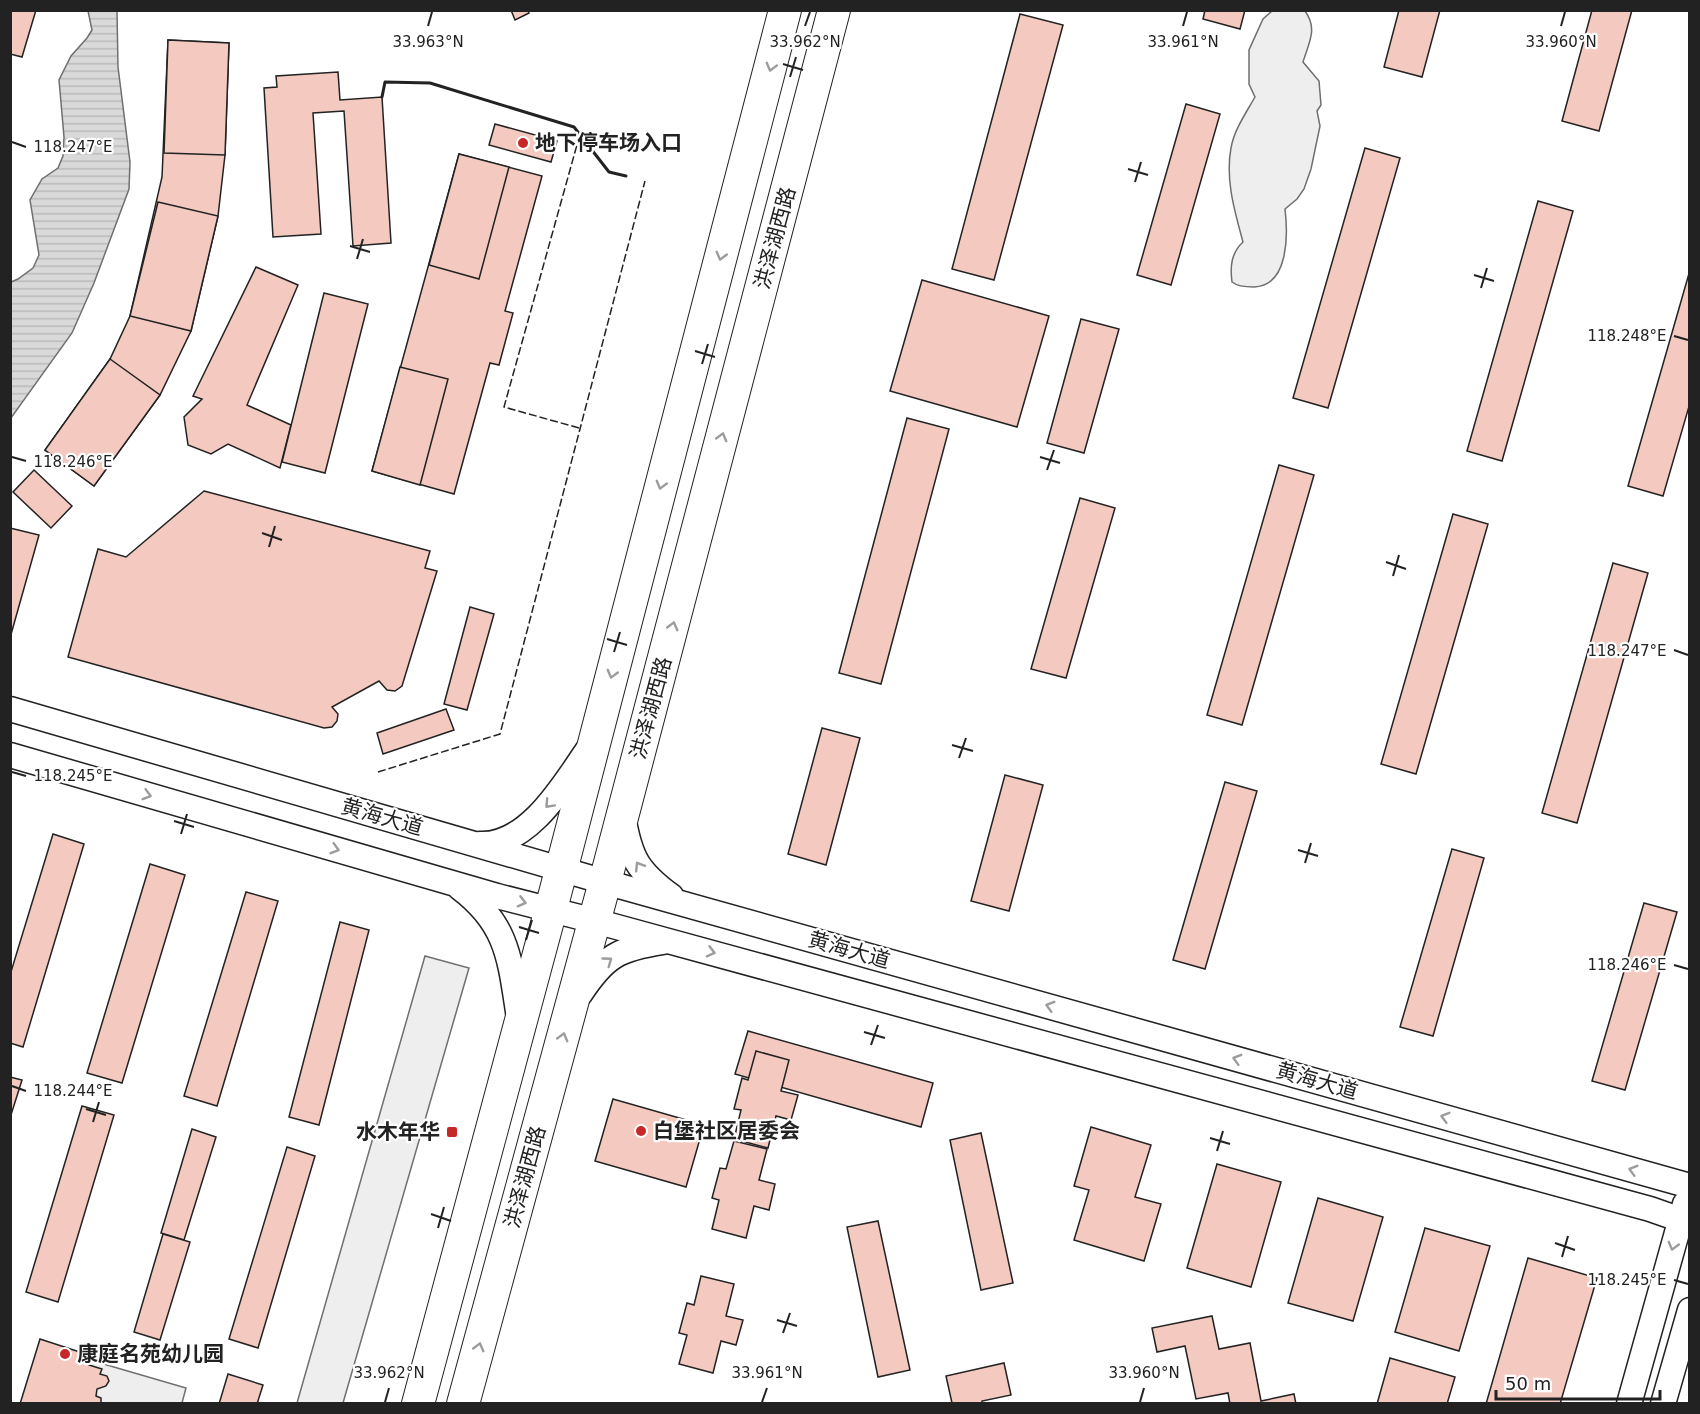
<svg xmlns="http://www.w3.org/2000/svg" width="1700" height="1414" font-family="'DejaVu Sans','Noto Sans SC',sans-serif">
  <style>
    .green { fill: #eee; stroke: #6f6f6f; stroke-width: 1.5 }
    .water { fill: url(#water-rules); stroke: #6f6f6f; stroke-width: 1.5 }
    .building { fill: #f3c9c0; stroke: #222; stroke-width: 1.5 }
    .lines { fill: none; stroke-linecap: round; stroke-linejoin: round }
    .tertiary-casing { stroke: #222; stroke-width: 27 }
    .primary-casing { stroke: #222; stroke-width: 34 }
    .tertiary { stroke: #fff; stroke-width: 24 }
    .primary { stroke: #fff; stroke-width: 32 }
    .fence { stroke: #222; stroke-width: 1.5; stroke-dasharray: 8 3; stroke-linecap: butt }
    .wall { stroke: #222; stroke-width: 3 }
    .oneway { stroke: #9c9c9c }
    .ticks { fill: none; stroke: #222; stroke-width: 2 }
    .poi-dot { fill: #c62828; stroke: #fff; stroke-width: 2 }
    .labels { text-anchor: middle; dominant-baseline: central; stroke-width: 4.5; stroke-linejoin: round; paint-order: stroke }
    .poi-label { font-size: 21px; font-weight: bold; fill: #222; stroke: #fff; text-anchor: start }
    .street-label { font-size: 21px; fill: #222; stroke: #fff }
    .ticks-label { font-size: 15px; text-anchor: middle; fill: #222; stroke: #fff; stroke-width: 4.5; stroke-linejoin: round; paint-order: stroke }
  </style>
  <defs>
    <pattern id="water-rules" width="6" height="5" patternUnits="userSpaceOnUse" patternTransform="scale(1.5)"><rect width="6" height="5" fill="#d9d9d9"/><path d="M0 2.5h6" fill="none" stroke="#bababa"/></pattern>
  </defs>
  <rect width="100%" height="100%" fill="#fff"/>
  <g class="green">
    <path d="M1272,11H1305C1318,29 1309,42 1303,62L1319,81L1321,105L1317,111L1320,126L1311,169L1304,189L1297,199L1285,209C1288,234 1289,286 1254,287C1247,287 1237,286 1232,282C1230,267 1231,253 1243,242C1235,212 1225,180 1231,148C1234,130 1246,113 1255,97L1249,84V50L1263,19Z"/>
    <polygon points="425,956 469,968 343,1403 297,1403"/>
    <polygon points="83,1358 186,1388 182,1403 70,1404"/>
  </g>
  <polygon class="water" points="88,11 117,11 118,67 130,162 129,189 94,283 72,333 11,418 11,282 18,279 33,268 39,255 30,200 42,179 58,168 63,156 64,137 59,80 71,56 87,38 92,30"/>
  <g class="building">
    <polygon points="10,10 36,10 22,57 10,54"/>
    <polygon points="511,10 528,10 529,13 515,20"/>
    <polygon points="1205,10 1245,10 1240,29 1203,19"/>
    <polygon points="1399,10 1440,10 1422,77 1384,67"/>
    <polygon points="1592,10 1632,10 1599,131 1562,121"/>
    <polygon points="1020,14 1063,25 994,280 952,269"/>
    <polygon points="168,40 229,43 225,155 218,216 191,331 160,395 94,486 45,450 110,359 130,316 162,177"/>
    <polygon points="168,40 229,43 225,155 164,153"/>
    <polygon points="338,72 340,100 382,97 391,243 353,246 344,111 313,113 321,234 273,237 264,88 277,87 276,76"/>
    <polygon points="1186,104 1220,114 1171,285 1137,275"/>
    <polygon points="495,124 557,141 551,162 489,145"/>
    <polygon points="1365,148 1400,158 1328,408 1293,398"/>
    <polygon points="459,154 542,176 505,311 513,313 499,365 490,363 454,494 372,471"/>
    <polygon points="459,154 509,167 479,279 429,265"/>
    <polygon points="1538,201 1573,211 1502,461 1467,451"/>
    <polygon points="158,202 218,216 191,331 130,316"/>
    <polygon points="256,267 298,285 247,405 291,425 280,468 228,444 211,454 188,445 184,417 202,399 193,396"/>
    <polygon points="1690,270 1690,403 1663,496 1628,486"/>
    <polygon points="922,280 1049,316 1017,427 890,391"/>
    <polygon points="324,293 368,304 325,473 282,462"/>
    <polygon points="1081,319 1119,329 1084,453 1047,443"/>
    <polygon points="110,359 160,395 94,486 45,450"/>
    <polygon points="400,367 448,379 420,485 372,471"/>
    <polygon points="907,418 949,429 881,684 839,673"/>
    <polygon points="1279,465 1314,475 1242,725 1207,715"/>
    <polygon points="34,470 72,506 51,528 13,492"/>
    <polygon points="204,491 430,551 425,568 437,571 402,686 395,691 387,690 379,681 332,707 338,714 337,721 332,727 324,728 68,657 98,549 126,557"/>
    <polygon points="1080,498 1115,508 1066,678 1031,669"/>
    <polygon points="1453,514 1488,524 1416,774 1381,764"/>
    <polygon points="10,528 39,535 10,638"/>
    <polygon points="1613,563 1648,573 1577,823 1542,813"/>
    <polygon points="470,607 494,614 467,710 444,704"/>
    <polygon points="446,709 454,730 383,754 377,733"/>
    <polygon points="822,728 860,738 826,865 788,854"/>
    <polygon points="1005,775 1043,785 1009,911 971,901"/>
    <polygon points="1225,782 1257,791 1205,969 1173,960"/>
    <polygon points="53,834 84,844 23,1047 10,1043 10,975"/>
    <polygon points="1452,849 1484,858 1433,1036 1400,1027"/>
    <polygon points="150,864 185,875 122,1083 87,1073"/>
    <polygon points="246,892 278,901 217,1106 184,1096"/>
    <polygon points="1644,903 1677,912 1625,1090 1592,1081"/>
    <polygon points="340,922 369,930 319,1125 289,1117"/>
    <polygon points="748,1031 933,1083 921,1127 735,1074"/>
    <polygon points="756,1051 789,1060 781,1091 798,1095 791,1120 776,1116 768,1148 734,1139 741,1110 734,1109 742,1078 748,1080"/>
    <polygon points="10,1077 22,1080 10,1118"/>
    <polygon points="613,1099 704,1125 686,1187 595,1161"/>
    <polygon points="82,1106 114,1115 58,1302 26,1292"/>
    <polygon points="1091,1127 1151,1145 1135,1197 1161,1204 1144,1261 1074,1240 1089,1190 1074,1186"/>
    <polygon points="192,1129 216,1137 184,1240 161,1233"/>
    <polygon points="981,1133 1013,1283 981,1290 950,1140"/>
    <polygon points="734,1141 767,1149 759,1180 775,1184 769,1210 754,1206 746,1238 712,1229 719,1200 712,1198 720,1168 726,1169"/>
    <polygon points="287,1147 315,1156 258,1348 229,1339"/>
    <polygon points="1217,1164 1281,1182 1251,1287 1187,1268"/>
    <polygon points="1318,1198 1383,1217 1353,1321 1288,1303"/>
    <polygon points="878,1221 910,1370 878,1377 847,1227"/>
    <polygon points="1425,1228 1490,1246 1459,1351 1395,1332"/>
    <polygon points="163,1234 190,1242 160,1340 134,1332"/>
    <polygon points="1528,1258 1597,1278 1560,1404 1486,1404"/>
    <polygon points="701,1276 734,1284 726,1316 743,1320 736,1345 721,1341 713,1373 679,1364 687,1335 679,1333 687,1303 694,1305"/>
    <polygon points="1212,1316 1219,1349 1250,1343 1261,1401 1294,1394 1296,1404 1230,1404 1228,1393 1196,1399 1185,1346 1157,1352 1152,1328"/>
    <polygon points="40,1339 92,1356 89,1365 102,1369 100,1374 107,1376 109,1381 106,1386 97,1389 96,1396 101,1398 101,1404 20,1404"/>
    <polygon points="1390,1358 1455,1377 1447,1404 1377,1404"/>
    <polygon points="1004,1363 1011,1395 982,1401 982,1404 947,1404 952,1403 946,1376"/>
    <polygon points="228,1374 263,1385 257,1404 219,1404"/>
  </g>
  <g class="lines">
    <defs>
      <g id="tertiary">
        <polyline points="10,709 605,882 1690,1186"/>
        <polyline points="10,755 497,896 595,921 1650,1209 1690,1223"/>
        <path d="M623,816C630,857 637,871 671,896"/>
        <path d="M480,844C528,846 563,786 587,751"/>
        <path d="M460,888C509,925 510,961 519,1018"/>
        <path d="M580,994C605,956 618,949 663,942"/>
        <polyline points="1629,1404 1685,1204"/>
        <polyline points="1663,1404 1690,1310"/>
      </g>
      <g id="primary">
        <polyline points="418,1404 551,909 785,10"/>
        <polyline points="463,1404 605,882 834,10"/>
      </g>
    </defs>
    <use href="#tertiary" class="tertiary-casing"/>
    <use href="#primary" class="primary-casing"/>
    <use href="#tertiary" class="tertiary"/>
    <use href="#primary" class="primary"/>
    <g class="fence">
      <polyline points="579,428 504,407 580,134"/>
      <polyline points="378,772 500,734 645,181"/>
    </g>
    <polyline class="wall" points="382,97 385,82 430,83 574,127 609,172 626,176"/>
  </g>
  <defs><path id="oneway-chevron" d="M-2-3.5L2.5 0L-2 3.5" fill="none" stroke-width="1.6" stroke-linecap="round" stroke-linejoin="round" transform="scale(1.5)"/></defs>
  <g class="oneway">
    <use href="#oneway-chevron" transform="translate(771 67) rotate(105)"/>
    <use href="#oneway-chevron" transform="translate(721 256) rotate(105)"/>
    <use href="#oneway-chevron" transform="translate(722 437) rotate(-75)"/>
    <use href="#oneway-chevron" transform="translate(661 485) rotate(105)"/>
    <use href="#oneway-chevron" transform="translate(673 626) rotate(-75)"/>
    <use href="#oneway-chevron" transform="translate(612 674) rotate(105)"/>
    <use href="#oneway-chevron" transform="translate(147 795) rotate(16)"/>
    <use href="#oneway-chevron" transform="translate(549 804) rotate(133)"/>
    <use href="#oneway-chevron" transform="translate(335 849) rotate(16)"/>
    <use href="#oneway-chevron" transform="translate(639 866) rotate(-122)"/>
    <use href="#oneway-chevron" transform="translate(522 902) rotate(14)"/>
    <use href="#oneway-chevron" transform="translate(711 952) rotate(15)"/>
    <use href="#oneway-chevron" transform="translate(608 961) rotate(-36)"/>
    <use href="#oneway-chevron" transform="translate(1050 1006) rotate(-164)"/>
    <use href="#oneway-chevron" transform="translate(563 1037) rotate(-75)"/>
    <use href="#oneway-chevron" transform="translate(1237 1059) rotate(-164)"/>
    <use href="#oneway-chevron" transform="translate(1445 1117) rotate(-164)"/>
    <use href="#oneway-chevron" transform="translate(1633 1170) rotate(-164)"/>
    <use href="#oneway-chevron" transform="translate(1673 1246) rotate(105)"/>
    <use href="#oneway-chevron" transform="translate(479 1347) rotate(-75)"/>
  </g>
  <path class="ticks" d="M428,26L432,12M805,26L810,12M1183,26L1187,12M1561,26L1565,12M783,64L803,70M790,77L796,57M12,142L26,147M1128,169L1148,175M1135,182L1141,162M350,246L370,252M357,259L363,239M1474,275L1494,281M1481,288L1487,268M1674,336L1688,340M695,351L715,357M702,364L708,344M12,457L26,461M1040,457L1060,463M1047,470L1054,450M262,533L282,540M269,547L275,526M1386,562L1406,569M1393,576L1399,555M607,639L627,645M1674,650L1688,655M614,652L620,632M952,745L973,751M959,758L966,738M12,772L26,776M174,821L194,827M181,834L187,814M1298,850L1318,856M1305,863L1311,843M519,927L539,933M526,940L532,920M1674,965L1688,969M864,1032L885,1038M871,1045L878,1025M12,1086L26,1091M86,1109L106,1115M93,1122L99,1102M1210,1138L1230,1144M1217,1151L1223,1131M431,1214L451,1221M438,1228L444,1207M1555,1243L1575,1250M1562,1257L1568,1236M1674,1280L1688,1284M777,1320L797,1326M783,1333L790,1313M385,1402L389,1388M762,1402L767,1388M1140,1402L1144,1388"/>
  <g class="poi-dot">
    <circle cx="523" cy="143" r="6"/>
    <circle cx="641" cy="1131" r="6"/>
    <rect x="446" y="1126" width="12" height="12" rx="3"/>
    <circle cx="65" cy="1354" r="6"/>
  </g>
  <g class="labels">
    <g class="poi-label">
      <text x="535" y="143">地下停车场入口</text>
      <text x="653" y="1131">白堡社区居委会</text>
      <text x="440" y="1132" text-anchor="end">水木年华</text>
      <text x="77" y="1354">康庭名苑幼儿园</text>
    </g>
    <g class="street-label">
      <text transform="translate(775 238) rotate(-75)">洪泽湖西路</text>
      <text transform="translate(651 708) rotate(-75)">洪泽湖西路</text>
      <text transform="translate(382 817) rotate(16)">黄海大道</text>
      <text transform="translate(849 950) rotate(16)">黄海大道</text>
      <text transform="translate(1317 1081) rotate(16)">黄海大道</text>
      <text transform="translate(525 1177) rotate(-75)">洪泽湖西路</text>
    </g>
  </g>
  <g class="ticks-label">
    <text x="428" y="47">33.963°N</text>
    <text x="805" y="47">33.962°N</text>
    <text x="1183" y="47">33.961°N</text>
    <text x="1561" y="47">33.960°N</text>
    <text x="73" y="152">118.247°E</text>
    <text x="1627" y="341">118.248°E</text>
    <text x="73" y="467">118.246°E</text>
    <text x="1627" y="656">118.247°E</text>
    <text x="73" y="781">118.245°E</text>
    <text x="1627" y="970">118.246°E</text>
    <text x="73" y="1096">118.244°E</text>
    <text x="1627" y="1285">118.245°E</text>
    <text x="389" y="1378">33.962°N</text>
    <text x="767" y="1378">33.961°N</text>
    <text x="1144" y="1378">33.960°N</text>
  </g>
  <rect width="1700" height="1414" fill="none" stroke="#222222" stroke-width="24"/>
  <path d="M1496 1390v9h164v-9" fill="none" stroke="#222222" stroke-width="3"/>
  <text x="1505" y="1390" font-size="18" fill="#222222" stroke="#ffffff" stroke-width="4.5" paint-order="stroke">50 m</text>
</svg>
